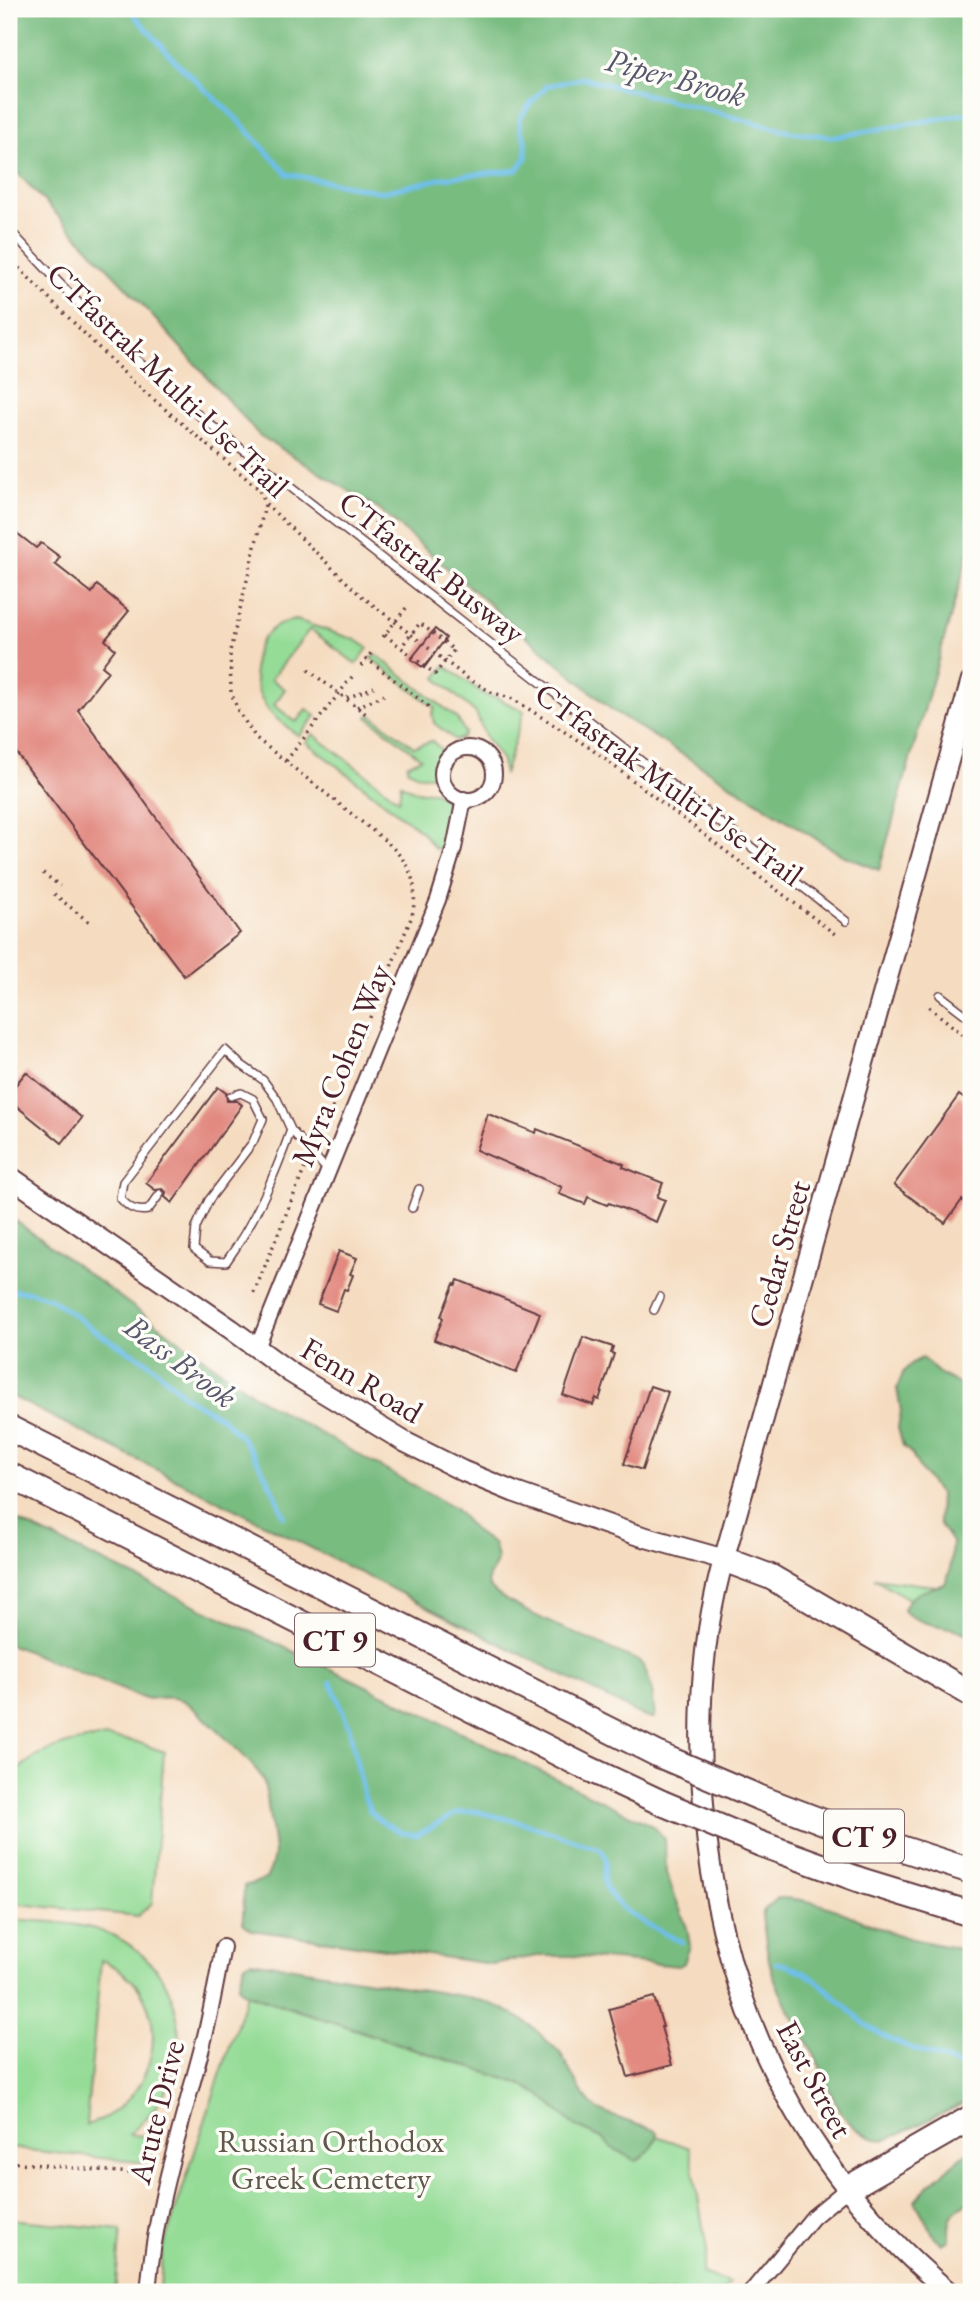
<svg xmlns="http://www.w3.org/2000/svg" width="980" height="2301" font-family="'EB Garamond',serif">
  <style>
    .green { fill: #95dc97; stroke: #707e61; stroke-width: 2; fill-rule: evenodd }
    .forest { fill: #78bc80; stroke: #616e56; stroke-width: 2 }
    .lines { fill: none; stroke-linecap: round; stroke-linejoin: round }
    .stream { stroke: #6ebfe9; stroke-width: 5 }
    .building { fill: #e28980 }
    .lane-casing { stroke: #643b41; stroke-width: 10 }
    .street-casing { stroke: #643b41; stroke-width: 18 }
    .secondary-casing { stroke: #643b41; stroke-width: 23 }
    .highway-casing { stroke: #643b41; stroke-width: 28 }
    .path { stroke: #643b41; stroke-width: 3.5; stroke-dasharray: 2 5; stroke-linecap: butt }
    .lane { stroke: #fff; stroke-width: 7 }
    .street { stroke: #fff; stroke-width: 14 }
    .secondary { stroke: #fff; stroke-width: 19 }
    .highway { stroke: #fff; stroke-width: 24 }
    .highway-bridge-casing { stroke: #643b41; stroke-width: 28; stroke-linecap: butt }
    .highway-bridge { stroke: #fff; stroke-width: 24 }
    .labels { text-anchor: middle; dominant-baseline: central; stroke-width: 7; stroke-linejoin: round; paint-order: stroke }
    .shield { fill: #fdfcf7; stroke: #806168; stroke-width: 2 }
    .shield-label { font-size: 30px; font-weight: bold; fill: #4a1f2b }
    .street-label { font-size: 32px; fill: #4a1f2b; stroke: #fdfcf7 }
    .park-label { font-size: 32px; fill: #60584b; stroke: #fdfcf7 }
    .water-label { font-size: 33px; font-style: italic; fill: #57576e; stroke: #fdfcf7 }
  </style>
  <rect width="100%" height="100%" fill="#fdfcf7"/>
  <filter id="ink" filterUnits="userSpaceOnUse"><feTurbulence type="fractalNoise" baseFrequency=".0143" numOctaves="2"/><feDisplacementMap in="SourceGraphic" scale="14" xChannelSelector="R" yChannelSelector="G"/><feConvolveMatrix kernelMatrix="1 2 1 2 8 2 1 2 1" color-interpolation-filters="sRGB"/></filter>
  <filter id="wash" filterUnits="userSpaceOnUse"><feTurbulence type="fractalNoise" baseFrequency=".00686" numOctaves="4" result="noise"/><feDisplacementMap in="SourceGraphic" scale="28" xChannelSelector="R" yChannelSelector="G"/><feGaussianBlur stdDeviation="1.57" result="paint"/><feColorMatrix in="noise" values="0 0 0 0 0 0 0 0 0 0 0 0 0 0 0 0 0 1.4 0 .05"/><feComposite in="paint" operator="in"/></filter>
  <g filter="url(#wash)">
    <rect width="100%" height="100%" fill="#f5dcc0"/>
    <g class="green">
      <path d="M296,620L356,640L368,648L356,664L310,629L271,679L285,689L274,705L296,722L307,709L316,716L299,736C289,728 277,721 269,711C244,678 249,626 296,620Z"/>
      <polygon points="375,654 457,718 465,733 462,738 455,740 434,723 432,713 435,708 372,659"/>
      <polygon points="445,666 487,696 495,697 524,711 504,775 502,761 485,736 476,713 436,678"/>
      <polygon points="370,714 414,747 432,741 443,751 432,776 420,776 407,769 407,765 421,758 368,717"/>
      <path d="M313,734L399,800L401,784C406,786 411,790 417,791C422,793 428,791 434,792C458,798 443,832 440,848L435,849L422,832L306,742Z"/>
      <polygon points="874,1578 971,1591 971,1637"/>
      <path d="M107,1737L137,1742L164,1752L152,1903L138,1916L9,1903V1780C33,1749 71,1741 107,1737Z"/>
      <path d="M9,1919C43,1922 82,1921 114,1936C197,1976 198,2081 129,2134L150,2137L147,2163L9,2148ZM101,1960C180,1991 164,2103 86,2125Z"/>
      <polygon points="247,1994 518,2083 539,2094 575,2126 602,2138 611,2147 636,2161 642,2158 657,2136 690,2148 707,2251 702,2274 729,2283 724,2292 160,2292 162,2251"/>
      <polygon points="9,2219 121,2230 115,2292 9,2292"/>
    </g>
    <g class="forest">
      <polygon points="9,9 971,9 971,544 879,870 842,855 612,710 380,510 259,435 139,301 9,164"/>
      <path d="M9,1216L261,1400L455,1509L475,1531L494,1545C495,1550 497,1557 497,1561C495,1571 485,1575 489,1586C498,1604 614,1650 639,1661C651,1673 654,1701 655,1718H647L9,1395Z"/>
      <path d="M922,1358L941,1375L968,1388L971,1393V1635C946,1623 929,1630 903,1611C906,1593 931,1589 945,1584L950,1571L952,1542L939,1523L940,1494L921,1471L912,1454L903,1446L898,1428L901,1411L897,1388L904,1371L912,1363Z"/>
      <path d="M9,1517L360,1683L653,1826L665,1839L666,1873L687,1928L690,1946L684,1963L679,1966L571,1956H537L491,1964L252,1930L243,1923L244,1886L266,1879C270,1871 274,1862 274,1853C274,1846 265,1782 263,1779C258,1768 192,1704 182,1700C170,1696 158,1698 145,1699L9,1644Z"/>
      <path d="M778,1898C823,1897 861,1924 902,1936C925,1943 948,1946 971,1951V2100L888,2139C873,2142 861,2134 850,2123C833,2106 826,2078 815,2056C800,2027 778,1996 770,1964C766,1948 765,1932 762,1916L764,1910Z"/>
      <path d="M251,1961L473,1998C505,2008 523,2016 547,2041C552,2046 559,2050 562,2056C570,2071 581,2095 593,2106C603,2115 639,2125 654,2130L658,2134C655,2144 646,2157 636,2161L611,2147L602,2138L575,2126L539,2094L518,2083L243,1992L238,1986L245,1964Z"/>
      <path d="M971,2149V2199C951,2214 948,2215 949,2240L942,2244L934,2236L915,2201L929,2185Z"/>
    </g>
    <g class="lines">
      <g class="stream">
        <polyline points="132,9 136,17 177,63 238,120 287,174 382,192 443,178 517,170 526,158 526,142 520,128 520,118 529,105 547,86 583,78 790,132 835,137 971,113"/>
        <polyline points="9,1290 31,1292 51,1299 103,1336 149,1363 187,1398 221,1417 242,1438 257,1460 274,1491 284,1516"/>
        <path d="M331,1682L349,1727L364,1796L370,1811L380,1821L403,1833L417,1835L457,1813L474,1811L524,1823L600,1849C611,1859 602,1869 604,1881C609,1909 659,1931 682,1942"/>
        <path d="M776,1963C818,1969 840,2007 872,2029C903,2050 940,2054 971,2071"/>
      </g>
    </g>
    <g id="blocks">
      <g class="building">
        <polygon points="9,527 36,548 41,543 60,557 55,564 92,593 97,585 129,611 105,640 115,649 102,666 108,671 78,710 240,933 184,976 9,743"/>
        <polygon points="435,629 446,638 424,668 411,659"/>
        <polygon points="26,1072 82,1118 62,1143 9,1100 9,1093"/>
        <polygon points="218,1087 226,1093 227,1101 237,1101 242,1105 172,1203 165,1197 166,1192 163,1189 155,1190 146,1183"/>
        <polygon points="959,1095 971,1104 971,1207 962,1200 945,1223 894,1185"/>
        <polygon points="488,1114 536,1133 537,1129 624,1164 623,1167 663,1183 657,1197 665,1200 656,1222 609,1203 607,1205 588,1197 585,1204 559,1194 562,1187 476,1150"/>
        <polygon points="339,1251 357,1258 350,1274 353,1275 347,1290 344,1289 336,1311 318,1304"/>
        <polygon points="458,1280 540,1313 516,1373 434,1340 443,1318 441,1316 454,1284 456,1285"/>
        <polygon points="583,1337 613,1347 611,1353 614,1354 599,1400 596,1398 593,1405 563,1395"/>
        <polygon points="650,1386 668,1392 642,1470 624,1464"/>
        <polygon points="654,1997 663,2027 661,2027 672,2065 628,2077 609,2009"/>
      </g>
    </g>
  </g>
  <g filter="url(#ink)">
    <use href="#blocks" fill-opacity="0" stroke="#643b41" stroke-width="2"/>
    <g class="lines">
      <defs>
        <g id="lane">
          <path d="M9,229C70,296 133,360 202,418L846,921"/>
          <polyline points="940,995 971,1019"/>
          <path d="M231,1096L241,1093L253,1099L263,1119L253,1142L209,1200L196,1227L194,1249L210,1261L226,1262C255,1222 274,1177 291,1130"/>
          <path d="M160,1194L148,1210C135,1212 129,1208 120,1198L123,1182L225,1050L239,1063L263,1080L277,1099L291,1130L328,1171"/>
          <polyline points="412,1208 419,1189"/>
          <polyline points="654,1310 660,1297"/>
        </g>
        <g id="street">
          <circle cx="468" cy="774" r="26"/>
          <polyline points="257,1348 438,900 454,848 464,799"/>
          <path d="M148,2292C155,2204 183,2122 205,2036C212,2007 217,1977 223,1947"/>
          <polyline points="751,2292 813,2217 847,2189"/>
        </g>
        <g id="secondary">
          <polyline points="9,1176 231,1329 291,1373 405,1442 463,1471 514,1492 634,1534 723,1559"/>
          <path d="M949,2292C799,2167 720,2004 704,1810C697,1730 700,1651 720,1573L971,681"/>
        </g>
        <g id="highway">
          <polyline points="9,1428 659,1755"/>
          <polyline points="9,1475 585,1767 662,1803"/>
          <polyline points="723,1559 771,1577 971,1694"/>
          <polyline points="758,1797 842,1829 971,1871"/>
          <polyline points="761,1844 863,1881 971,1914"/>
          <polyline points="847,2189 971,2118"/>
        </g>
      </defs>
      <use href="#lane" class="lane-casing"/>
      <use href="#street" class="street-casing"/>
      <use href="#secondary" class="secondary-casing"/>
      <use href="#highway" class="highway-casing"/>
      <g class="path">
        <polyline points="9,258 132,381 260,490 265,503 359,594 467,678 491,692 513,699 590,748 835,934"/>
        <path d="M265,505L230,651L231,692L238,711L256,738L387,842C411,865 419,883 412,916L318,1143"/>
        <polyline points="369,517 438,571"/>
        <polyline points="385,635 435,674 454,650 420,623 401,647"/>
        <polyline points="383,637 406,608"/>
        <polyline points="366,658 432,709"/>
        <polyline points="361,666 372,652"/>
        <polyline points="308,670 366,714"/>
        <polyline points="347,698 374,687"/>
        <polyline points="357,707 384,695"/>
        <polyline points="286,761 355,673"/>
        <polyline points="9,828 10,830"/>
        <polyline points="43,873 60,886"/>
        <polyline points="54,894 90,923"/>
        <polyline points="929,1007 971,1041"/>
        <polyline points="254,1293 306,1165"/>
        <polyline points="9,2162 153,2175"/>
      </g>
      <use href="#lane" class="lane"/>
      <use href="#street" class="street"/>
      <use href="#secondary" class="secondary"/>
      <use href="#highway" class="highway"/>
      <defs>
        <g id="highway-bridge">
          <polyline points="659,1755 758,1797"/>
          <polyline points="662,1803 761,1844"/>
        </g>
      </defs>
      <use href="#highway-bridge" class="highway-bridge-casing"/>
      <use href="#highway-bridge" class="highway-bridge"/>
    </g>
  </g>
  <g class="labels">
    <g class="shield">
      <rect x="295" y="1613.5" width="80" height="53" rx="5"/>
      <rect x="824" y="1809.5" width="80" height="53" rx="5"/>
    </g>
    <g class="shield-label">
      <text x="335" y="1640">CT 9</text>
      <text x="864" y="1836">CT 9</text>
    </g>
    <g class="street-label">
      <text transform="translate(168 380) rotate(44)">CTfastrak Multi-Use Trail</text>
      <text transform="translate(432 567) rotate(38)">CTfastrak Busway</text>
      <text transform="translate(669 784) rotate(36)">CTfastrak Multi-Use Trail</text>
      <text transform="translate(341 1065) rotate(-68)">Myra Cohen Way</text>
      <text transform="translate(779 1254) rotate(-74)">Cedar Street</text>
      <text transform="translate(362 1380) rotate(31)">Fenn Road</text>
      <text transform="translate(815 2079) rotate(62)">East Street</text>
      <text transform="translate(156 2112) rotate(-76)">Arute Drive</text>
    </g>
    <g class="park-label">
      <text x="331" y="2141">Russian Orthodox<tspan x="331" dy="37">Greek Cemetery</tspan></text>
    </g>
    <g class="water-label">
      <text transform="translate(676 77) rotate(15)">Piper Brook</text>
      <text transform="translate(181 1361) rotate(37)">Bass Brook</text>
    </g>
  </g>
  <rect width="980" height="2301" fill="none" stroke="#fdfcf7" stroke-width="35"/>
</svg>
